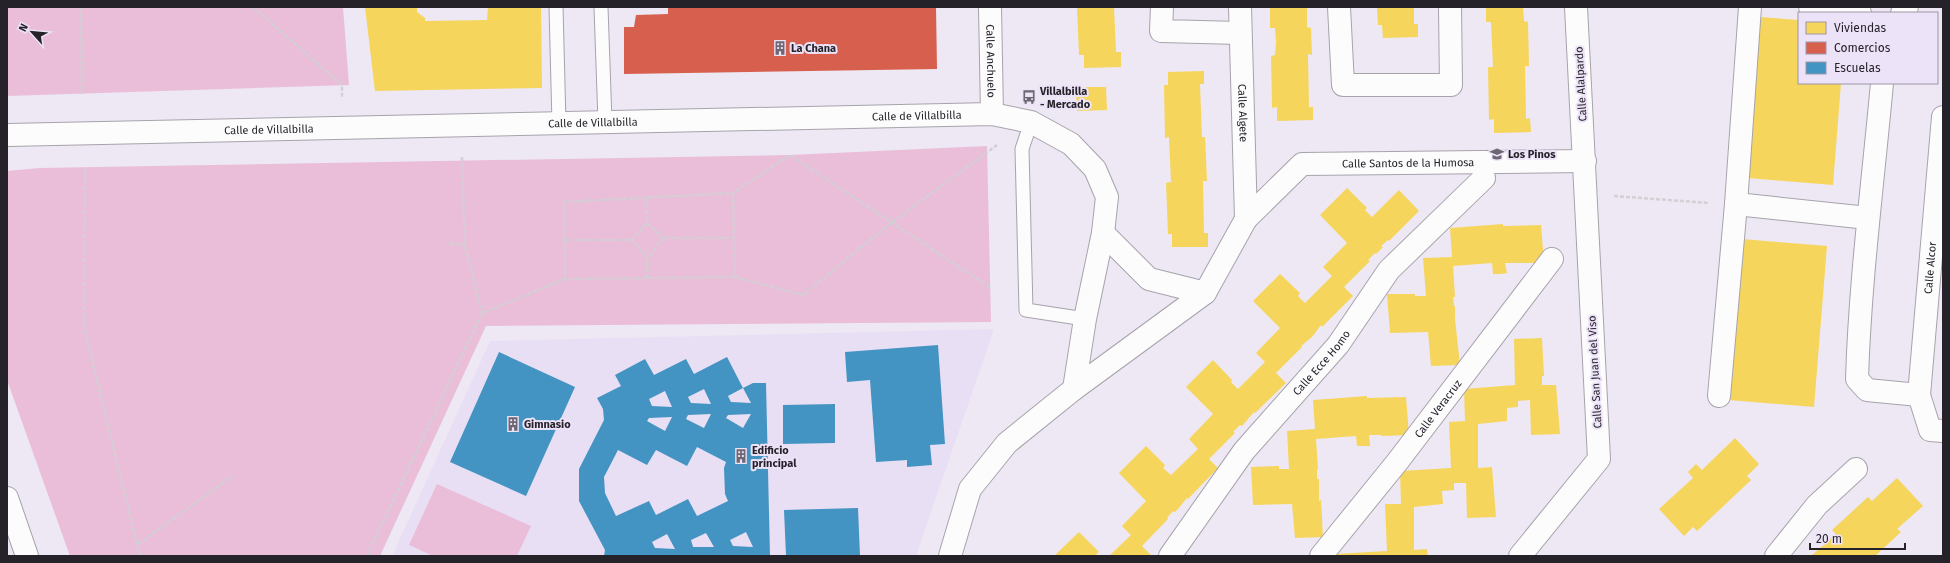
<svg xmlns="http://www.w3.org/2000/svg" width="1950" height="563" font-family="'Fira Sans',sans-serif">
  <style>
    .built { fill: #e9dff4 }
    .green { fill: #eabdd8 }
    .homes { fill: #f6d55c }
    .shops { fill: #d6604d }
    .schools { fill: #4393c3; fill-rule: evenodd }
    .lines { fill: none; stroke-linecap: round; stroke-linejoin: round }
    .lane-casing { stroke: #a7a3ab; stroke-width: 15 }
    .street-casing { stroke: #a7a3ab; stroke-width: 24 }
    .path { stroke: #d2d0d4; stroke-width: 2.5; stroke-dasharray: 4 2; stroke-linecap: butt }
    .lane { stroke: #fcfcfd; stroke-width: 13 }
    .street { stroke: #fcfcfd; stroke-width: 22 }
    .labels { text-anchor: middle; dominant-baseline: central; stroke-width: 4; stroke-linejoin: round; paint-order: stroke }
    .poi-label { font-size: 11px; font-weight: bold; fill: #26222a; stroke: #ede3f8; text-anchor: start }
    .street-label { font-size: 11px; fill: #26222a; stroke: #ede3f8 }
  </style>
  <rect width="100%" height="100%" fill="#ede8f3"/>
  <polygon class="built" points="994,329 916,556 392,556 490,341"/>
  <g class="green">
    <polygon points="7,7 343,7 349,85 7,96"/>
    <polygon points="987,146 991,322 486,326 380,556 70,556 7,380 7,171 40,168 790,155"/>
    <polygon points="437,484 531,526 517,556 433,556 409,545"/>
  </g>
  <g class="homes">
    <polygon points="365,7 417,7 417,12 425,18 425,21 487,20 488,7 541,7 542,88 375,91"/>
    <polygon points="1077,7 1114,7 1116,52 1121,52 1121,67 1084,68 1084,55 1079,55"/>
    <polygon points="1270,7 1307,7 1307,27 1311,28 1312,55 1308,54 1309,107 1313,107 1313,120 1277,121 1277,107 1272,108 1271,56 1275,55 1276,42 1275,28 1270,28"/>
    <polygon points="1377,7 1414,7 1414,24 1418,24 1418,37 1383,38 1382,25 1378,25"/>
    <polygon points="1486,7 1523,7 1524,21 1528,22 1529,66 1525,66 1526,119 1530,118 1531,132 1494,133 1494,119 1489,120 1488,67 1493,67 1491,22 1486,22"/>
    <polygon points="1760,17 1799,20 1799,83 1841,83 1833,185 1748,178"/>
    <polygon points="1204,71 1204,84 1200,84 1202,137 1205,137 1207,181 1203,181 1204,233 1208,233 1208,247 1172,247 1172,234 1168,234 1166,183 1171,182 1169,137 1165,138 1164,85 1168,85 1168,72"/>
    <polygon points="1076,87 1106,87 1107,110 1077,111"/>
    <polygon points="1347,188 1367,208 1365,210 1372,217 1399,190 1419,211 1389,241 1388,240 1381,246 1383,247 1376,254 1375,253 1368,260 1370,261 1344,287 1353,296 1322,327 1321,325 1312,337 1301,346 1302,347 1276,373 1286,383 1255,413 1254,412 1242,426 1240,425 1233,432 1235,433 1209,459 1218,468 1188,499 1187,498 1178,509 1175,512 1173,511 1167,518 1168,519 1142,546 1151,555 1109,556 1131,535 1122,526 1146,501 1119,473 1146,446 1165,465 1163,468 1171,475 1198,449 1189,439 1213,414 1186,387 1213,360 1232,380 1231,382 1238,389 1265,362 1256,353 1280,328 1253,301 1280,274 1300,293 1298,296 1305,303 1332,276 1323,267 1347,243 1320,215"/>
    <polygon points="1503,224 1503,226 1541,225 1544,263 1505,263 1507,273 1500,274 1493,274 1492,263 1453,266 1455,297 1453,297 1454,306 1455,306 1455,319 1460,365 1431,366 1428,332 1390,333 1387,294 1415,294 1415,296 1426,296 1423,258 1452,257 1450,228"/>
    <polygon points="1742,239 1827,246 1814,407 1729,400"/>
    <polygon points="1542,338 1544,376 1542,376 1542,385 1556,385 1560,434 1531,435 1530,400 1518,401 1518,407 1507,408 1507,421 1478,424 1478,468 1492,467 1496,517 1467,518 1466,483 1454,483 1454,490 1442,491 1443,504 1414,507 1414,550 1427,549 1428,556 1335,556 1335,554 1387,551 1385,504 1401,504 1400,471 1451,468 1449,422 1465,421 1464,389 1515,385 1514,339"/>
    <polygon points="1367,396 1367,398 1406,397 1409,435 1381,436 1381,435 1369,435 1370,446 1357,446 1356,436 1316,439 1318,469 1317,469 1317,479 1319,479 1319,501 1321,500 1323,537 1295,538 1292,504 1253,505 1251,467 1279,466 1279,469 1289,469 1287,431 1315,429 1313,400"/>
    <polygon points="1735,438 1759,464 1747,476 1751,480 1697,531 1693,527 1684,536 1659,509 1693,478 1688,472 1696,464 1702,470"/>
    <polygon points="1897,478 1923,506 1897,529 1901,532 1875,556 1811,556 1836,534 1832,530 1868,497 1872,501"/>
    <polygon points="1079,532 1099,552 1096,554 1099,556 1054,556"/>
  </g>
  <polygon class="shops" points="668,7 936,7 937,69 624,74 624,27 634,27 636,15 668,14"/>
  <g class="schools">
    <polygon points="938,345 945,444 930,445 932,465 907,467 907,460 876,462 870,380 847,382 845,352"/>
    <polygon points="499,352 575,387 526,496 450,462"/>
    <path d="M727,357L743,388L753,383H766L770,556H604L605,550L579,501V469L604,420L603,409L597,398L621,386L615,375L645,359L654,375L686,359L694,374ZM743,388L751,403L731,402L728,396ZM704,389L711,404L691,403L688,397ZM665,391L672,407L652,406L649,399ZM711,414L704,428L686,419L688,415ZM751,414L743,428L726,418L728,415ZM672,417L665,431L647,421L649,418ZM697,447L726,462L724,468L725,494L728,501L697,516L688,499L656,515L649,501L616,516L605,493L604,477L618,450L647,465L656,450L687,466ZM746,532L753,547L733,546L730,540ZM706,533L714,547H693L691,540ZM667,534L675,549L655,548L652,542Z"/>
    <polygon points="835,404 835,443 783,444 783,405"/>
    <polygon points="858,508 860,556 786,556 784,510"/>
  </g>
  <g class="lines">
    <defs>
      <g id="lane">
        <polyline points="556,7 559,124"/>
        <polyline points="601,7 605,122"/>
        <polyline points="1031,122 1022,149 1026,310 1085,319"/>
      </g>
      <g id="street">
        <path id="s1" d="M990,7L992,114"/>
        <polyline points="1162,7 1161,31 1240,33"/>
        <path id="s2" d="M1240,7L1246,219"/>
        <polyline points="1339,7 1343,85 1451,85 1450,7"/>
        <polyline points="1810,7 1854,10 1860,13"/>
        <polyline points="1902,13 1907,7"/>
        <path id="s3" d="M1882,83C1873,182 1860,280 1857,379L1867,390L1919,395L1943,117"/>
        <path id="s4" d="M7,135L992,114L1031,122L1071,144L1095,169L1107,197L1103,233L1085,319L1074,389L1007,443L970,489L950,556"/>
        <polyline points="1736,204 1868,218"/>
        <path id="s5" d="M1103,233L1149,279L1205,293L1246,219L1302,164L1585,161"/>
        <polyline points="1074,389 1205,293"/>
        <polyline points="1919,395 1930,430 1943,431"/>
        <polyline points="1719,396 1736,204 1750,7"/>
        <polyline points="7,498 27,556"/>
        <path id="s6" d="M1170,556L1244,451L1338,345L1389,270L1484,178"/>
        <path id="s7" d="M1321,556L1398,461L1552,259"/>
        <polyline points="1520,556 1599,459 1576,7"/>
        <polyline points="1776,556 1817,505 1856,469"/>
      </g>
    </defs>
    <use href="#lane" class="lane-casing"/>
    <use href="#street" class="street-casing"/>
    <g class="path">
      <polyline points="81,7 82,94"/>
      <polyline points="253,7 342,85 342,98"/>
      <polyline points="462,157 465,245 482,313"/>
      <polyline points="85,168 84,327 140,556"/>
      <polyline points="733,193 735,277 565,279 564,202 733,193 790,155 991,288"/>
      <polyline points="1614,196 1709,203"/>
      <polyline points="646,198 647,223"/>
      <polyline points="663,238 648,258 632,240 647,223 663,238 734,238"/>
      <polyline points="564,240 632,240"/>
      <polyline points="450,243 465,245"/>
      <polyline points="735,277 803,295 891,223 997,145"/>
      <polyline points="647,278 648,258"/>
      <polyline points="138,544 233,476"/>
      <polyline points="367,556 482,313 565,279"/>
    </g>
    <use href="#lane" class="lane"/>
    <use href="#street" class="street"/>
  </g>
  <defs>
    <symbol id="building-bare" viewBox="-9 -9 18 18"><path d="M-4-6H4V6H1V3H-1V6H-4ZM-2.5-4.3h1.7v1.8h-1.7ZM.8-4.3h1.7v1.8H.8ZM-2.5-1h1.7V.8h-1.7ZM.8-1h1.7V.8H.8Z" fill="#6c6770" stroke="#ede3f8" stroke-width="2.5" paint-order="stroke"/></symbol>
    <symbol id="bus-bare" viewBox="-9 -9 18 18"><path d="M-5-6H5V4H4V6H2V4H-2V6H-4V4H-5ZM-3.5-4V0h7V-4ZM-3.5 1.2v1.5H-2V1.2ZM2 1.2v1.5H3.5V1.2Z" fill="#6c6770" stroke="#ede3f8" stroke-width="2.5" paint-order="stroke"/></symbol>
    <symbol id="school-bare" viewBox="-9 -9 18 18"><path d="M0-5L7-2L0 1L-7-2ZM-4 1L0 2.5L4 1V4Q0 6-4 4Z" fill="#6c6770" stroke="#ede3f8" stroke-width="2.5" paint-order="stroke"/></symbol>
  </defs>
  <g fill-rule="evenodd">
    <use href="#building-bare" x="770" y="38" width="20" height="20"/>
    <use href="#bus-bare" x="1019" y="87" width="20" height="20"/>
    <use href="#school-bare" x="1487" y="144" width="20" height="20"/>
    <use href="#building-bare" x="503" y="414" width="20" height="20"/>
    <use href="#building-bare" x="731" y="446" width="20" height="20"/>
  </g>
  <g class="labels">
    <g class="poi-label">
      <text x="791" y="48">La Chana</text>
      <text x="1040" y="91">Villalbilla<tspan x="1040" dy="13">- Mercado</tspan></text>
      <text x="1508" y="154">Los Pinos</text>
      <text x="524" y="424">Gimnasio</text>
      <text x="752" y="450">Edificio<tspan x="752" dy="13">principal</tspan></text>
    </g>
    <g class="street-label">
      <text stroke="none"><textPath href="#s1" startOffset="54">Calle Anchuelo</textPath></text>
      <text transform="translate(1581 84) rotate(-93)">Calle Alalpardo</text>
      <text stroke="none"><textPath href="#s2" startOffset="106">Calle Algete</textPath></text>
      <text stroke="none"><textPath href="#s4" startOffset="910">Calle de Villalbilla</textPath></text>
      <text stroke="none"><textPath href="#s4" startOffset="586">Calle de Villalbilla</textPath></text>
      <text stroke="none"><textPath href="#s4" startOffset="262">Calle de Villalbilla</textPath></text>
      <text stroke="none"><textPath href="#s5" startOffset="392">Calle Santos de la Humosa</textPath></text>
      <text stroke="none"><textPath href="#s3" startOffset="492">Calle Alcor</textPath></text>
      <text stroke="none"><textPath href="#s6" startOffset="246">Calle Ecce Homo</textPath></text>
      <text transform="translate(1595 372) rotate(-93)">Calle San Juan del Viso</text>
      <text stroke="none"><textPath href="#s7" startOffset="188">Calle Veracruz</textPath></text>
    </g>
  </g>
  <rect width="1950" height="563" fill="none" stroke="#26222a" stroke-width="16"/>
  <rect x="1798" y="12" width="140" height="72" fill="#ede3f8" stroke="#9d96a6"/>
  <rect x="1806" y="22" width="20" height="12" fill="#f6d55c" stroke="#9d96a6"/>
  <text x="1834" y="32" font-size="12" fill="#26222a">Viviendas</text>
  <rect x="1806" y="42" width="20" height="12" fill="#d6604d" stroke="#9d96a6"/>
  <text x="1834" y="52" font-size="12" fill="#26222a">Comercios</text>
  <rect x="1806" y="62" width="20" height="12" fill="#4393c3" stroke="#9d96a6"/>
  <text x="1834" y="72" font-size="12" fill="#26222a">Escuelas</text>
  <g transform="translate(32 32) rotate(297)" stroke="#ede3f8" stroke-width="3" paint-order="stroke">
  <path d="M0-3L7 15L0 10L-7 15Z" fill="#26222a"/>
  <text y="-6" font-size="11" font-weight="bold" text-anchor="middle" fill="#26222a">N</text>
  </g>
  <path d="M1810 543v6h95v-6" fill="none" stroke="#26222a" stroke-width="2"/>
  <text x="1816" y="543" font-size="12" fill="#26222a" stroke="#ede3f8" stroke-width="3" paint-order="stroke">20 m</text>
</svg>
